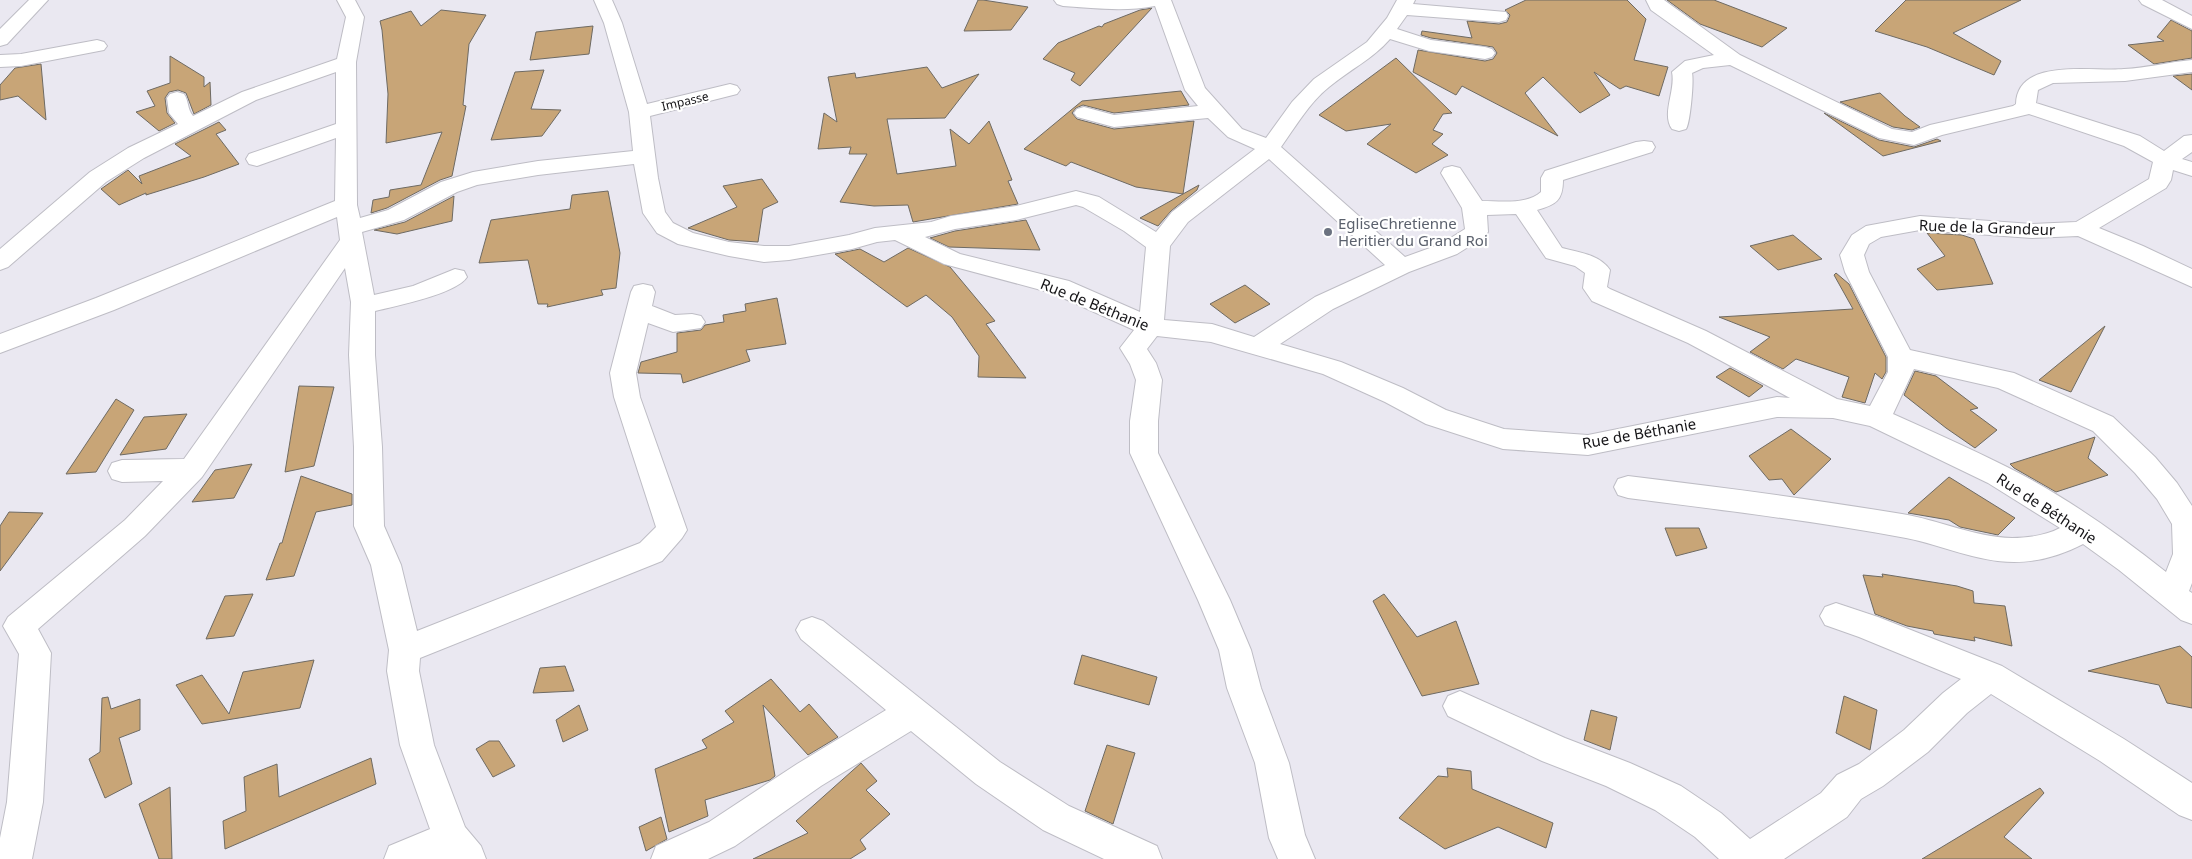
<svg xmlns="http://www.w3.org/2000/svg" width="2192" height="859" font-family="'Noto Sans',sans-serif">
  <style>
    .building { fill: #c8a577; stroke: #6e6a63 }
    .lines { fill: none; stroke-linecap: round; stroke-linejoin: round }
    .minor-casing { stroke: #bebdc5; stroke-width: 2 }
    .minor { fill: #fff; fill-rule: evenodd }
    .worship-dot { fill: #6b7280; stroke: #fff; stroke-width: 2 }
    .labels { text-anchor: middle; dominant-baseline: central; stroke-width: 4.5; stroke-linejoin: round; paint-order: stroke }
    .far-street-label { font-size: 12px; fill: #161518; stroke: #fff }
    .worship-label { font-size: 15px; fill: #5b616d; stroke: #fff; text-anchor: start }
    .street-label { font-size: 15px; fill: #161518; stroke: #fff }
  </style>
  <rect width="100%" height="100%" fill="#eae8f1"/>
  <g class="building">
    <polygon points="978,0 983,0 1028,7 1011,30 964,31"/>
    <polygon points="1526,0 1627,0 1646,19 1634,60 1668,67 1659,96 1626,86 1620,89 1594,72 1610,95 1580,113 1543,77 1525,93 1558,136 1462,86 1456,95 1413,72 1418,50 1485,61 1493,59 1497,53 1493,47 1431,38 1421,35 1422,31 1472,38 1467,21 1499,24 1507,22 1510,15 1505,10"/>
    <polygon points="1667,0 1714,0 1787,28 1762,47 1700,24"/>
    <polygon points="1906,0 2021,0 1953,33 2001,61 1994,75 1927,47 1875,31"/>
    <polygon points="1152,8 1080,86 1071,80 1075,73 1043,59 1058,43 1099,26 1102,27 1104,24 1140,10"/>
    <polygon points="441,10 486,15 469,44 463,105 466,106 452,176 440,180 387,208 371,213 373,200 389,197 390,190 421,185 442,132 386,143 388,94 382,30 380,21 411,11 421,26"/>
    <polygon points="2171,20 2192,31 2192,58 2154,64 2128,45 2164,41 2157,37"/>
    <polygon points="593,26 589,54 530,60 536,32"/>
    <polygon points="170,56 204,77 204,87 210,82 211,105 194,114 186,93 178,90 169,92 165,98 167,113 175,123 159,131 136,112 155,106 147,91 170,83"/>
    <polygon points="1396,58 1452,113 1443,114 1433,130 1443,134 1432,144 1448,155 1416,173 1367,144 1391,124 1346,131 1319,115"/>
    <polygon points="41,64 46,120 18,96 0,100 0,85 15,68"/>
    <polygon points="927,67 942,88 979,74 945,118 887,119 897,174 956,166 950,129 969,144 989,121 1012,180 1008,181 1018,204 913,222 908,205 874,206 840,202 867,154 849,154 851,147 818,149 824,113 837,122 828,77 855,73 856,78"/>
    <polygon points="544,70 531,109 561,110 542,136 491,140 515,72"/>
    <polygon points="2192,74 2192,90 2173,76"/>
    <polygon points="1181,91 1189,105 1114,113 1083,105 1076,108 1072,113 1077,119 1114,129 1194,121 1183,194 1199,185 1197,190 1171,211 1158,226 1140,218 1183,194 1136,187 1071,162 1066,166 1024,149 1082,101"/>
    <polygon points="1880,93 1905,116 1920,127 1912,130 1893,127 1840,102"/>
    <polygon points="1824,113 1879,140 1914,147 1937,139 1941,141 1883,156"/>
    <polygon points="219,122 226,130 216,134 239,164 204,177 146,195 146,193 119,205 101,189 128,170 142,184 139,176 191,156 175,144"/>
    <polygon points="762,179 778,202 763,209 758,242 729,240 688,228 737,207 723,186"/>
    <polygon points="608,191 620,253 616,288 601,290 603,295 547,307 548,304 538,304 528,260 479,263 491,220 570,209 572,195"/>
    <polygon points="454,196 452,221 397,234 374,230 405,222"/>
    <polygon points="1026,220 1040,250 949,247 930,238 955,231"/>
    <polygon points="1927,233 1962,235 1974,239 1993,284 1937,290 1917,269 1945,256"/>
    <polygon points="1793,235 1822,259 1778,270 1750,246"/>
    <polygon points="908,248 950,267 995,321 986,324 1026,378 978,377 979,356 952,317 926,295 907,307 835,254 860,249 884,262"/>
    <polygon points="1836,273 1849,284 1886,357 1886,372 1882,379 1875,373 1865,403 1842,397 1849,377 1796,359 1783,369 1750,352 1770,337 1719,317 1853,309 1834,275"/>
    <polygon points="1245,285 1270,304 1235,323 1210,304"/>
    <polygon points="777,298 786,344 746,350 750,361 683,383 681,374 638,373 641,362 677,352 677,333 701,330 705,325 724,322 723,315 746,311 745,304"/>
    <polygon points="2105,326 2071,392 2039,380"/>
    <polygon points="1730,368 1763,386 1749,397 1716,377"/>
    <polygon points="1915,371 1936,376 1978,408 1970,410 1997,430 1975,448 1946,428 1904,395"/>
    <polygon points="299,386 334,387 314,466 285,472"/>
    <polygon points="116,399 134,410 96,472 66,474"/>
    <polygon points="187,414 166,449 120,455 144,417"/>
    <polygon points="1791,429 1831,459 1794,495 1782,479 1769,480 1749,456"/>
    <polygon points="2095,437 2088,458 2108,475 2056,492 2014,468 2010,464"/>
    <polygon points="252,464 234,498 192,502 215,470"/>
    <polygon points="301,476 352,494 352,505 316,512 294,576 266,580 280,543 282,543"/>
    <polygon points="1949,477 2015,518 1998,535 1960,527 1949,520 1908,513"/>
    <polygon points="9,512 43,513 0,571 0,526"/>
    <polygon points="1665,528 1699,528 1707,548 1676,556"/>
    <polygon points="1882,574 1957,586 1973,591 1974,603 2005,606 2012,646 1974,637 1975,641 1934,634 1933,631 1907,626 1875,614 1863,575 1883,577"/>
    <polygon points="253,594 234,636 206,639 225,596"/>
    <polygon points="1384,594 1417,637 1456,621 1479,684 1422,696 1373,601"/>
    <polygon points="2180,646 2192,657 2192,708 2167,703 2159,685 2088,671"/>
    <polygon points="1082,655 1157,677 1149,705 1074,684"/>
    <polygon points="314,660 300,708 202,724 176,685 202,675 229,714 243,672"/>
    <polygon points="565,666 574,691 533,693 540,668"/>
    <polygon points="771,679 800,712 809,704 838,737 808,755 763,705 775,776 770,780 705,800 708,816 669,832 655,769 707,748 702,740 734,722 725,711"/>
    <polygon points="1844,696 1877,710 1870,750 1836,733"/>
    <polygon points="108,697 111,709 140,699 140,730 119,738 132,784 105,798 89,759 100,752 102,698"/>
    <polygon points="579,705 588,730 563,742 556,720"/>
    <polygon points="1591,710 1617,717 1610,750 1584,740"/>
    <polygon points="489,741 499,741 515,766 493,777 476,749"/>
    <polygon points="1107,745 1135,753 1113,824 1085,811"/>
    <polygon points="371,758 376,784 225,849 223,821 246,811 244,777 277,764 279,797"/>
    <polygon points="861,763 877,781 866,790 890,814 860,840 866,849 850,859 753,859 808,833 796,821"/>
    <polygon points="1447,768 1471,771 1472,789 1553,823 1546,848 1498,827 1445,849 1399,818 1438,776 1448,777"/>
    <polygon points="170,787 172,859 159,859 139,804"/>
    <polygon points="2040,788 2044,793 2004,837 2032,859 1922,859"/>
    <polygon points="661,817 667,839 646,851 639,827"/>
  </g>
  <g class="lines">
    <defs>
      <g id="minor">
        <polygon points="29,0 48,0 7,44 0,46 0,29"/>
        <path d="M337,0H355L364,17L356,62L357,205L360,218L388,210L441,182L473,172L538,161L633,151L629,112L604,23L594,0H612L622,23L647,104L730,84L737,86L740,90L737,94L650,116L658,178L665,212L673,223L693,233L729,242L764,246H789L849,235L875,228L931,222L951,216L1016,206L1076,191L1099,197L1156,232L1172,212L1255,149L1228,137L1208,118L1114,127L1077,117L1074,113L1077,109L1084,107L1114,115L1198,106L1185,90L1155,6C1124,12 1094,8 1063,6L1057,4L1054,0H1171L1205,88L1242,129L1266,138L1292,102L1314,79L1367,42L1387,18L1397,0H1415L1413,4L1506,12L1508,16L1506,20L1499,22L1407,15L1397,29L1431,40L1485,47L1492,49L1495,53L1492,57L1485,59L1429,51L1390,39C1373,59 1349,70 1329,87C1309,103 1296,126 1281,147L1405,257L1441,244L1465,229L1462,208L1441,173L1444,168L1452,166L1460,168L1482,201C1499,201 1527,205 1541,192V178L1545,171L1636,142L1644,141L1652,142L1655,147L1652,152L1563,180C1563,200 1556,205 1537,210L1562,248C1579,252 1600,255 1610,270L1607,287L1610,289L1706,331L1837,399L1870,406L1888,372V357L1845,272L1840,255L1852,235L1866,226L1920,216L2032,224L2076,222L2149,179L2153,162L2124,146L2029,114L1942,135L1914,145L1879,138L1730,65L1703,68L1692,73C1694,81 1690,124 1686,129L1679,131L1672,129C1661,114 1676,90 1672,72L1685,61L1714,55L1651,10L1646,0H1664L1740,55L1892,129L1912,132L1930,125L2013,106L2016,104C2017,57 2092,72 2124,69C2147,68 2169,62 2192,60V72L2125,81L2053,83L2038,90L2036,103L2140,136L2164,151L2184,136L2192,135V152L2182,159L2192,162V176L2173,170L2171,180L2166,188L2099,228L2143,246L2192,269V287L2078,236L2032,238L1920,230L1881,237L1869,244L1864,255L1869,272L1910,350L2014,373L2113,417L2155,457L2177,483L2192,506V583L2189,591L2192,593V624L2181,620L2119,570L2083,544C2062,555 2038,562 2014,562C1977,562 1942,545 1906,538C1814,521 1721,510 1628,498L1618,495L1614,487L1618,479L1628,476C1720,487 1811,499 1902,514C1939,520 1974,537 2012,538C2028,538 2047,535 2060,528L1988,483L1870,426L1833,418L1777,417L1588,455L1503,449L1426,424L1385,402L1323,374L1211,342L1157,336L1147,349L1156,363L1162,380L1158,421V453L1230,600L1251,650L1261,688L1289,763L1305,835L1315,859H1278L1269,838L1255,763L1227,688L1219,650L1198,600L1130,453V421L1136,380L1130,364L1120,348L1134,330L1052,293L944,264L895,240L877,242L852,249L789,260L764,262L729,256L678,244L657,233L643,213L634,164L538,175L477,185L457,192L404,220L362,232L374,295L413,286L455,269L464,271L467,277C456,294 396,306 375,311V355L382,447L384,526L401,565L417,631L640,543L656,527L614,397L610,373L631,292L634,286L643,284L652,286L655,292L652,306L675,315L692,314L701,316L705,322L701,328L673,332L648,323L636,373L640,397L687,530L682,538L662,561L420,658L419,671L434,745L465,827L481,846L486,859H384L389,846L430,829L400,745L387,671L389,650L371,565L354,526V447L349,355L351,302L345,268L202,477L145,536L38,629L51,653L43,802L32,859H0V838L7,802L19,654L3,626L8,617L125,520L163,481L122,482L112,479L108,471L112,463L122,460L184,459L340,240L337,217L114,310L0,353V334L96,298L335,201L336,138L257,166L249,164L246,159L249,154L336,124V72L256,100L144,158L106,182L8,267L0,270V249L90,172L128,148L178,124L169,113L167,98L170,94L177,92L184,94C189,101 187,109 193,116L242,92L337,59L346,17ZM1269,159L1385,265L1315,297L1254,337L1212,324L1164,320L1170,246L1188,222ZM1076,205L1083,207L1124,231L1146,247L1140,312L1069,281L960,254L925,237L955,229L1016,220ZM1516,214L1546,258L1575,266L1585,273L1583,288L1592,301L1688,343L1790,398L1777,397L1588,435L1504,429L1446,410L1403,388L1341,362L1280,344L1333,309L1409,272L1457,254L1484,237L1488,232L1487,215ZM1914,369L1998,388L2093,431L2135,473L2157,499L2172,524L2173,554L2166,572C2117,533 2063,495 2007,467C1969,448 1931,431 1893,414Z"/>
        <polygon points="2139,0 2162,0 2192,16 2192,29 2142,4"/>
        <polygon points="97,40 104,42 107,46 104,50 21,66 0,67 0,55 21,54"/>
        <polygon points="1836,603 1878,617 2002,666 2124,739 2192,783 2192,820 2179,815 2100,761 1991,694 1967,713 1928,752 1883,786 1861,799 1847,817 1784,859 1719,859 1695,837 1655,810 1606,786 1542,761 1448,716 1443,706 1448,696 1460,691 1565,738 1630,763 1681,786 1721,813 1750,839 1821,793 1837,775 1859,764 1904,730 1943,693 1961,679 1859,637 1825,625 1820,616 1825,607"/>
        <polygon points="812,617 823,621 1000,762 1069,806 1157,846 1162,859 1104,859 1043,830 976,784 911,731 821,786 735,846 708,859 651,859 656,846 709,822 797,764 886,710 801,639 796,630 801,621"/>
      </g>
    </defs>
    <use href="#minor" class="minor-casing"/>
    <use href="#minor" class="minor"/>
  </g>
  <circle class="worship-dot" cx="1328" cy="232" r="5"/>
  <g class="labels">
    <g class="far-street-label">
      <text transform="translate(685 101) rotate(-13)">Impasse</text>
    </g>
    <g class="worship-label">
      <text x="1338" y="223">EgliseChretienne<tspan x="1338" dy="17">Heritier du Grand Roi</tspan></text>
    </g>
    <g class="street-label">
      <text transform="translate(1987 227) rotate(2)">Rue de la Grandeur</text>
      <text transform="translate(1095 304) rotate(22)">Rue de Béthanie</text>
      <text transform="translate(1639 433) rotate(-10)">Rue de Béthanie</text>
      <text transform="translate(2047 508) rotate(33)">Rue de Béthanie</text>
    </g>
  </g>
</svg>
